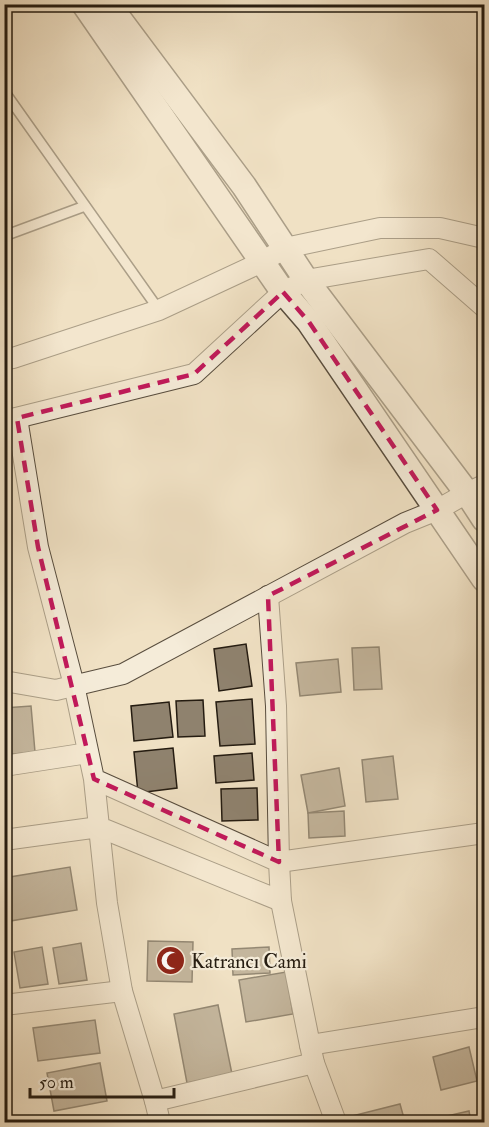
<svg xmlns="http://www.w3.org/2000/svg" width="489" height="1127" font-family="'IM FELL Double Pica',serif">
  <style>
    .building { fill: #8f826e; stroke: #251c11; stroke-width: 1.5 }
    .lines { fill: none; stroke-linecap: round; stroke-linejoin: round }
    .service-casing { stroke: #584d3e; stroke-width: 12 }
    .minor-casing { stroke: #584d3e; stroke-width: 22 }
    .tertiary-casing { stroke: #584d3e; stroke-width: 27 }
    .service { stroke: #f5ecd9; stroke-width: 9 }
    .minor { stroke: #f5ecd9; stroke-width: 20 }
    .tertiary { stroke: #f5ecd9; stroke-width: 24 }
    .marked { fill: none; stroke: #c2185b; stroke-width: 4.5; stroke-dasharray: 12 8; stroke-linejoin: round }
    .labels { text-anchor: middle; dominant-baseline: central; stroke-width: 4.5; stroke-linejoin: round; paint-order: stroke }
    .poi-label { font-size: 20px; fill: #251c11; stroke: #f5ecd9; text-anchor: start }
  </style>
  <rect width="100%" height="100%" fill="#f0e1c4"/>
  <filter id="stains"><feTurbulence type="fractalNoise" baseFrequency=".00333" numOctaves="4"/><feColorMatrix values="0 0 0 0 .2 0 0 0 0 .09 0 0 0 0 .02 0 0 0 .5 -.17"/></filter>
  <radialGradient id="worn" r=".72"><stop offset=".6" stop-color="#630" stop-opacity="0"/><stop offset="1" stop-color="#630" stop-opacity=".3"/></radialGradient>
  <g class="building">
    <polygon points="246,644 252,686 219,691 214,649"/>
    <polygon points="379,647 382,689 354,690 352,648"/>
    <polygon points="338,659 341,692 300,696 296,663"/>
    <polygon points="252,699 255,744 220,746 216,702"/>
    <polygon points="203,700 205,736 178,737 176,701"/>
    <polygon points="169,702 173,737 134,741 131,706"/>
    <polygon points="31,706 35,752 4,755 4,708"/>
    <polygon points="173,748 177,788 138,793 134,752"/>
    <polygon points="252,753 254,780 216,783 214,756"/>
    <polygon points="393,756 398,799 366,802 362,760"/>
    <polygon points="339,768 345,806 308,813 301,775"/>
    <polygon points="257,788 258,820 222,821 221,789"/>
    <polygon points="344,811 345,836 309,838 308,813"/>
    <polygon points="70,867 77,910 4,922 4,878"/>
    <polygon points="148,941 193,942 192,982 147,981"/>
    <polygon points="81,943 87,980 59,984 53,948"/>
    <polygon points="42,947 48,984 20,988 14,952"/>
    <polygon points="269,947 270,973 233,975 232,949"/>
    <polygon points="286,972 293,1014 246,1022 239,980"/>
    <polygon points="218,1005 232,1074 187,1083 174,1014"/>
    <polygon points="95,1020 100,1053 38,1061 33,1028"/>
    <polygon points="469,1047 477,1081 441,1090 433,1057"/>
    <polygon points="100,1063 107,1101 54,1111 47,1073"/>
    <polygon points="400,1104 405,1122 349,1122 348,1117"/>
    <polygon points="469,1111 471,1122 435,1122 434,1119"/>
  </g>
  <g class="lines">
    <defs>
      <g id="service">
        <polyline points="4,91 159,310"/>
        <polyline points="4,236 85,206"/>
      </g>
      <g id="minor">
        <polyline points="4,359 13,358 159,310 262,262 285,248 380,228 440,228 484,238"/>
        <polyline points="17,418 38,547 74,685 94,779 99,827 281,901 279,862 94,779"/>
        <polyline points="4,421 194,374 283,292 306,280 429,259 484,307"/>
        <polyline points="268,596 276,706 279,862 484,833"/>
        <polyline points="4,681 56,690 123,674 405,523 437,510 467,493 484,485"/>
        <polyline points="4,766 88,753"/>
        <polyline points="4,840 99,827 107,903 122,991 155,1101 314,1063"/>
        <polyline points="281,901 310,1045 314,1063 336,1122"/>
        <polyline points="4,1005 122,991"/>
        <polyline points="310,1045 484,1017"/>
        <polyline points="155,1101 160,1122"/>
      </g>
      <g id="tertiary">
        <polyline points="84,4 283,292 309,322 484,579"/>
        <polyline points="108,4 244,186 306,280 467,493 484,519"/>
      </g>
    </defs>
    <use href="#service" class="service-casing"/>
    <use href="#minor" class="minor-casing"/>
    <use href="#tertiary" class="tertiary-casing"/>
    <use href="#service" class="service"/>
    <use href="#minor" class="minor"/>
    <use href="#tertiary" class="tertiary"/>
  </g>
  <path d="M0 0H489V1127H0ZM283,292L309,322L437,510L268,596L279,862L94,779L38,547L17,418L194,374Z" fill="#f0e1c4" fill-opacity=".55" fill-rule="evenodd"/>
  <path class="marked" d="M283,292L309,322L437,510L268,596L279,862L94,779L38,547L17,418L194,374Z"/>
  <defs>
    <symbol id="mosque-disc" viewBox="-11 -11 22 22"><circle r="9.5" fill="#8f2418" stroke="#f5ecd9"/><path d="M3.5-4.9A6 6 0 1 0 3.5 4.9A5 5 0 1 1 3.5-4.9Z" fill="#fff"/></symbol>
  </defs>
  <g fill-rule="evenodd">
    <use href="#mosque-disc" x="154" y="944" width="33" height="33"/>
  </g>
  <g class="labels">
    <g class="poi-label">
      <text x="191" y="961">Katrancı Cami</text>
    </g>
  </g>
  <rect width="489" height="1127" fill="none" stroke="#f0e1c4" stroke-width="24"/>
  <rect x="6" y="6" width="477" height="1115" fill="none" stroke="#251c11" stroke-width="3"/>
  <rect x="12" y="12" width="465" height="1103" fill="none" stroke="#251c11" stroke-width="1.5"/>
  <path d="M30 1088v9h144v-9" fill="none" stroke="#251c11" stroke-width="3"/>
  <text x="39" y="1088" font-size="18" fill="#251c11" stroke="#f5ecd9" stroke-width="4.5" paint-order="stroke">50 m</text>
  <rect width="100%" height="100%" filter="url(#stains)"/>
  <rect width="100%" height="100%" fill="url(#worn)"/>
</svg>
